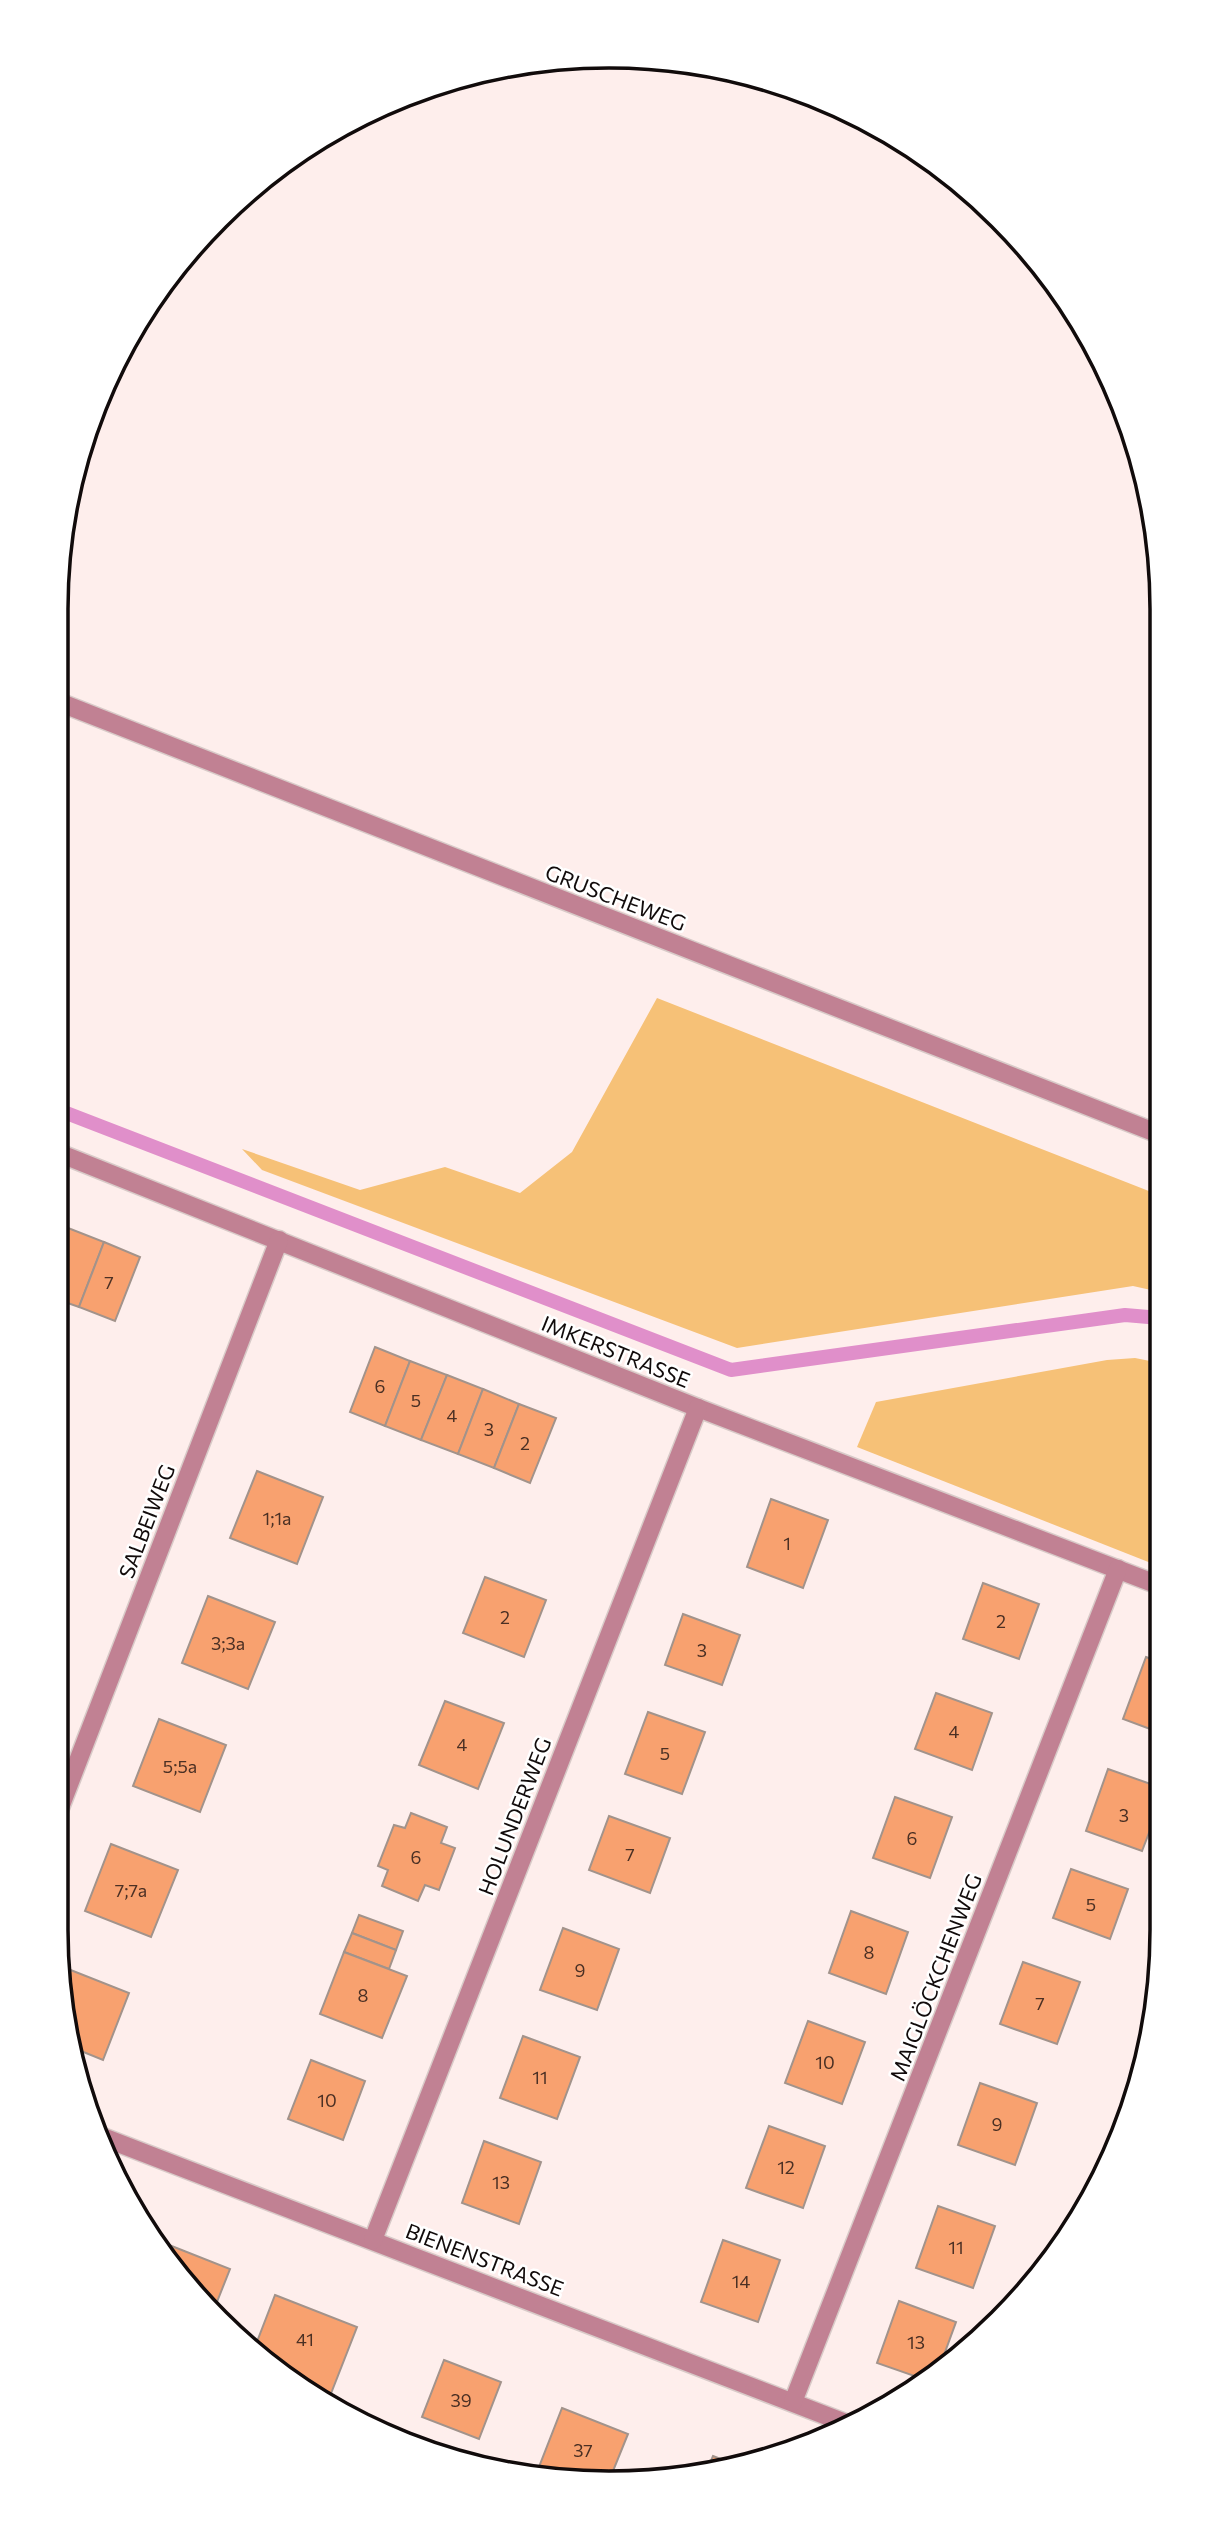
<svg xmlns="http://www.w3.org/2000/svg" width="1218" height="2539" font-family="Commissioner,sans-serif">
  <style>
    .green { fill: #f6c177 }
    .lines { fill: none; stroke-linecap: round; stroke-linejoin: round }
    .stream { stroke: #e08fca; stroke-width: 14 }
    .building { fill: #f8a16f; stroke: #a2938b; stroke-width: 2 }
    .minor-casing { stroke: #d8cac8; stroke-width: 21 }
    .tertiary-casing { stroke: #d8cac8; stroke-width: 21 }
    .minor { stroke: #c18193; stroke-width: 18 }
    .tertiary { stroke: #c18193; stroke-width: 18 }
    .labels { text-anchor: middle; dominant-baseline: central; stroke-width: 5; stroke-linejoin: round; paint-order: stroke }
    .number-label { font-size: 18px; fill: #4b3024 }
    .street-label { font-size: 21px; fill: #110b0b; stroke: #fff }
    .rim { fill: none; stroke: #110b0b; stroke-width: 3.5 }
  </style>
  <rect width="100%" height="100%" fill="#feeeec"/>
  <g class="green">
    <polygon points="657,998 1159,1195 1160,1292 1133,1286 737,1348 262,1170 242,1149 360,1190 445,1167 520,1193 572,1152"/>
    <polygon points="1135,1358 1160,1363 1161,1567 857,1447 876,1402 1107,1360"/>
  </g>
  <g class="lines">
    <polyline class="stream" points="56,1109 731,1370 1125,1315 1160,1318"/>
  </g>
  <g class="building">
    <polygon points="56,1224 68,1228 56,1259"/>
    <polygon points="68,1228 104,1242 79,1307 56,1299 56,1259"/>
    <polygon points="104,1242 140,1257 115,1321 79,1307"/>
    <polygon points="375,1347 410,1361 385,1426 350,1412"/>
    <polygon points="410,1361 447,1375 421,1440 385,1426"/>
    <polygon points="447,1375 483,1389 458,1454 421,1440"/>
    <polygon points="483,1389 519,1404 494,1468 458,1454"/>
    <polygon points="519,1404 556,1418 530,1483 494,1468"/>
    <polygon points="257,1471 323,1497 297,1564 230,1538"/>
    <polygon points="771,1499 828,1520 803,1588 747,1567"/>
    <polygon points="485,1577 546,1600 524,1657 463,1633"/>
    <polygon points="983,1583 1039,1604 1019,1659 963,1639"/>
    <polygon points="208,1596 275,1622 248,1689 182,1663"/>
    <polygon points="683,1614 740,1635 722,1685 665,1665"/>
    <polygon points="1146,1657 1161,1663 1161,1733 1123,1719"/>
    <polygon points="936,1693 992,1713 972,1770 915,1749"/>
    <polygon points="445,1701 504,1723 478,1789 419,1765"/>
    <polygon points="648,1712 705,1732 682,1794 625,1774"/>
    <polygon points="159,1719 226,1745 200,1812 133,1786"/>
    <polygon points="1108,1769 1162,1788 1162,1799 1142,1851 1086,1831"/>
    <polygon points="895,1797 952,1817 930,1878 873,1858"/>
    <polygon points="411,1813 447,1827 441,1843 455,1848 439,1890 425,1885 418,1901 382,1886 388,1870 378,1866 394,1825 405,1828"/>
    <polygon points="609,1816 670,1838 650,1893 589,1870"/>
    <polygon points="111,1844 178,1870 151,1937 85,1911"/>
    <polygon points="1071,1869 1128,1889 1110,1939 1053,1918"/>
    <polygon points="851,1911 908,1932 886,1994 829,1973"/>
    <polygon points="359,1915 403,1931 396,1950 352,1933"/>
    <polygon points="563,1928 619,1949 597,2010 540,1990"/>
    <polygon points="352,1933 396,1950 389,1969 344,1952"/>
    <polygon points="344,1952 407,1976 382,2038 320,2014"/>
    <polygon points="1023,1962 1080,1982 1057,2044 1000,2024"/>
    <polygon points="63,1967 129,1993 103,2060 76,2049"/>
    <polygon points="808,2021 865,2042 842,2104 785,2083"/>
    <polygon points="523,2036 580,2057 557,2119 500,2098"/>
    <polygon points="311,2060 365,2081 343,2140 288,2119"/>
    <polygon points="980,2083 1037,2103 1015,2165 958,2145"/>
    <polygon points="769,2126 825,2146 803,2208 746,2188"/>
    <polygon points="484,2141 541,2162 519,2224 462,2203"/>
    <polygon points="938,2206 995,2226 973,2288 916,2268"/>
    <polygon points="723,2240 780,2260 758,2322 701,2302"/>
    <polygon points="164,2243 230,2269 213,2312 171,2267 161,2250"/>
    <polygon points="275,2295 357,2327 330,2396 296,2383 253,2352"/>
    <polygon points="899,2301 956,2322 941,2363 920,2378 877,2363"/>
    <polygon points="444,2360 501,2382 479,2439 422,2417"/>
    <polygon points="562,2408 628,2434 611,2476 559,2474 539,2467"/>
    <polygon points="713,2456 731,2463 707,2470"/>
  </g>
  <g class="lines">
    <defs>
      <g id="minor">
        <polyline points="56,1152 698,1408 1161,1586"/>
        <polyline points="56,1818 279,1240"/>
        <polyline points="100,2136 853,2426"/>
        <polyline points="373,2240 698,1408"/>
        <polyline points="793,2402 1118,1569"/>
      </g>
      <polyline id="tertiary" points="56,701 1159,1134"/>
    </defs>
    <use href="#minor" class="minor-casing"/>
    <use href="#tertiary" class="tertiary-casing"/>
    <use href="#minor" class="minor"/>
    <use href="#tertiary" class="tertiary"/>
  </g>
  <g class="labels">
    <g class="number-label">
      <text x="109" y="1282">7</text>
      <text x="380" y="1386">6</text>
      <text x="416" y="1400">5</text>
      <text x="452" y="1415">4</text>
      <text x="489" y="1429">3</text>
      <text x="525" y="1443">2</text>
      <text x="277" y="1518">1;1a</text>
      <text x="787" y="1543">1</text>
      <text x="505" y="1617">2</text>
      <text x="1001" y="1621">2</text>
      <text x="228" y="1643">3;3a</text>
      <text x="702" y="1650">3</text>
      <text x="954" y="1731">4</text>
      <text x="462" y="1744">4</text>
      <text x="665" y="1753">5</text>
      <text x="180" y="1766">5;5a</text>
      <text x="1124" y="1815">3</text>
      <text x="912" y="1838">6</text>
      <text x="630" y="1854">7</text>
      <text x="416" y="1857">6</text>
      <text x="131" y="1890">7;7a</text>
      <text x="1091" y="1904">5</text>
      <text x="869" y="1952">8</text>
      <text x="580" y="1970">9</text>
      <text x="363" y="1995">8</text>
      <text x="1040" y="2003">7</text>
      <text x="825" y="2062">10</text>
      <text x="540" y="2077">11</text>
      <text x="327" y="2100">10</text>
      <text x="997" y="2124">9</text>
      <text x="786" y="2167">12</text>
      <text x="501" y="2182">13</text>
      <text x="956" y="2247">11</text>
      <text x="741" y="2281">14</text>
      <text x="305" y="2339">41</text>
      <text x="916" y="2342">13</text>
      <text x="461" y="2400">39</text>
      <text x="583" y="2450">37</text>
    </g>
    <g class="street-label">
      <text transform="translate(616 897) rotate(21)">GRUSCHEWEG</text>
      <text transform="translate(616 1351) rotate(22)">IMKERSTRASSE</text>
      <text transform="translate(146 1521) rotate(-69)">SALBEIWEG</text>
      <text transform="translate(514 1816) rotate(-69)">HOLUNDERWEG</text>
      <text transform="translate(935 1977) rotate(-69)">MAIGLÖCKCHENWEG</text>
      <text transform="translate(485 2259) rotate(21)">BIENENSTRASSE</text>
    </g>
  </g>
  <path d="M0 0H1218V2539H0ZM609 68H609A541 541 0 0 1 1150 609V1930A541 541 0 0 1 609 2471H609A541 541 0 0 1 68 1930V609A541 541 0 0 1 609 68Z" fill="#fff" fill-rule="evenodd"/>
  <path class="rim" d="M609 68H609A541 541 0 0 1 1150 609V1930A541 541 0 0 1 609 2471H609A541 541 0 0 1 68 1930V609A541 541 0 0 1 609 68Z"/>
</svg>
